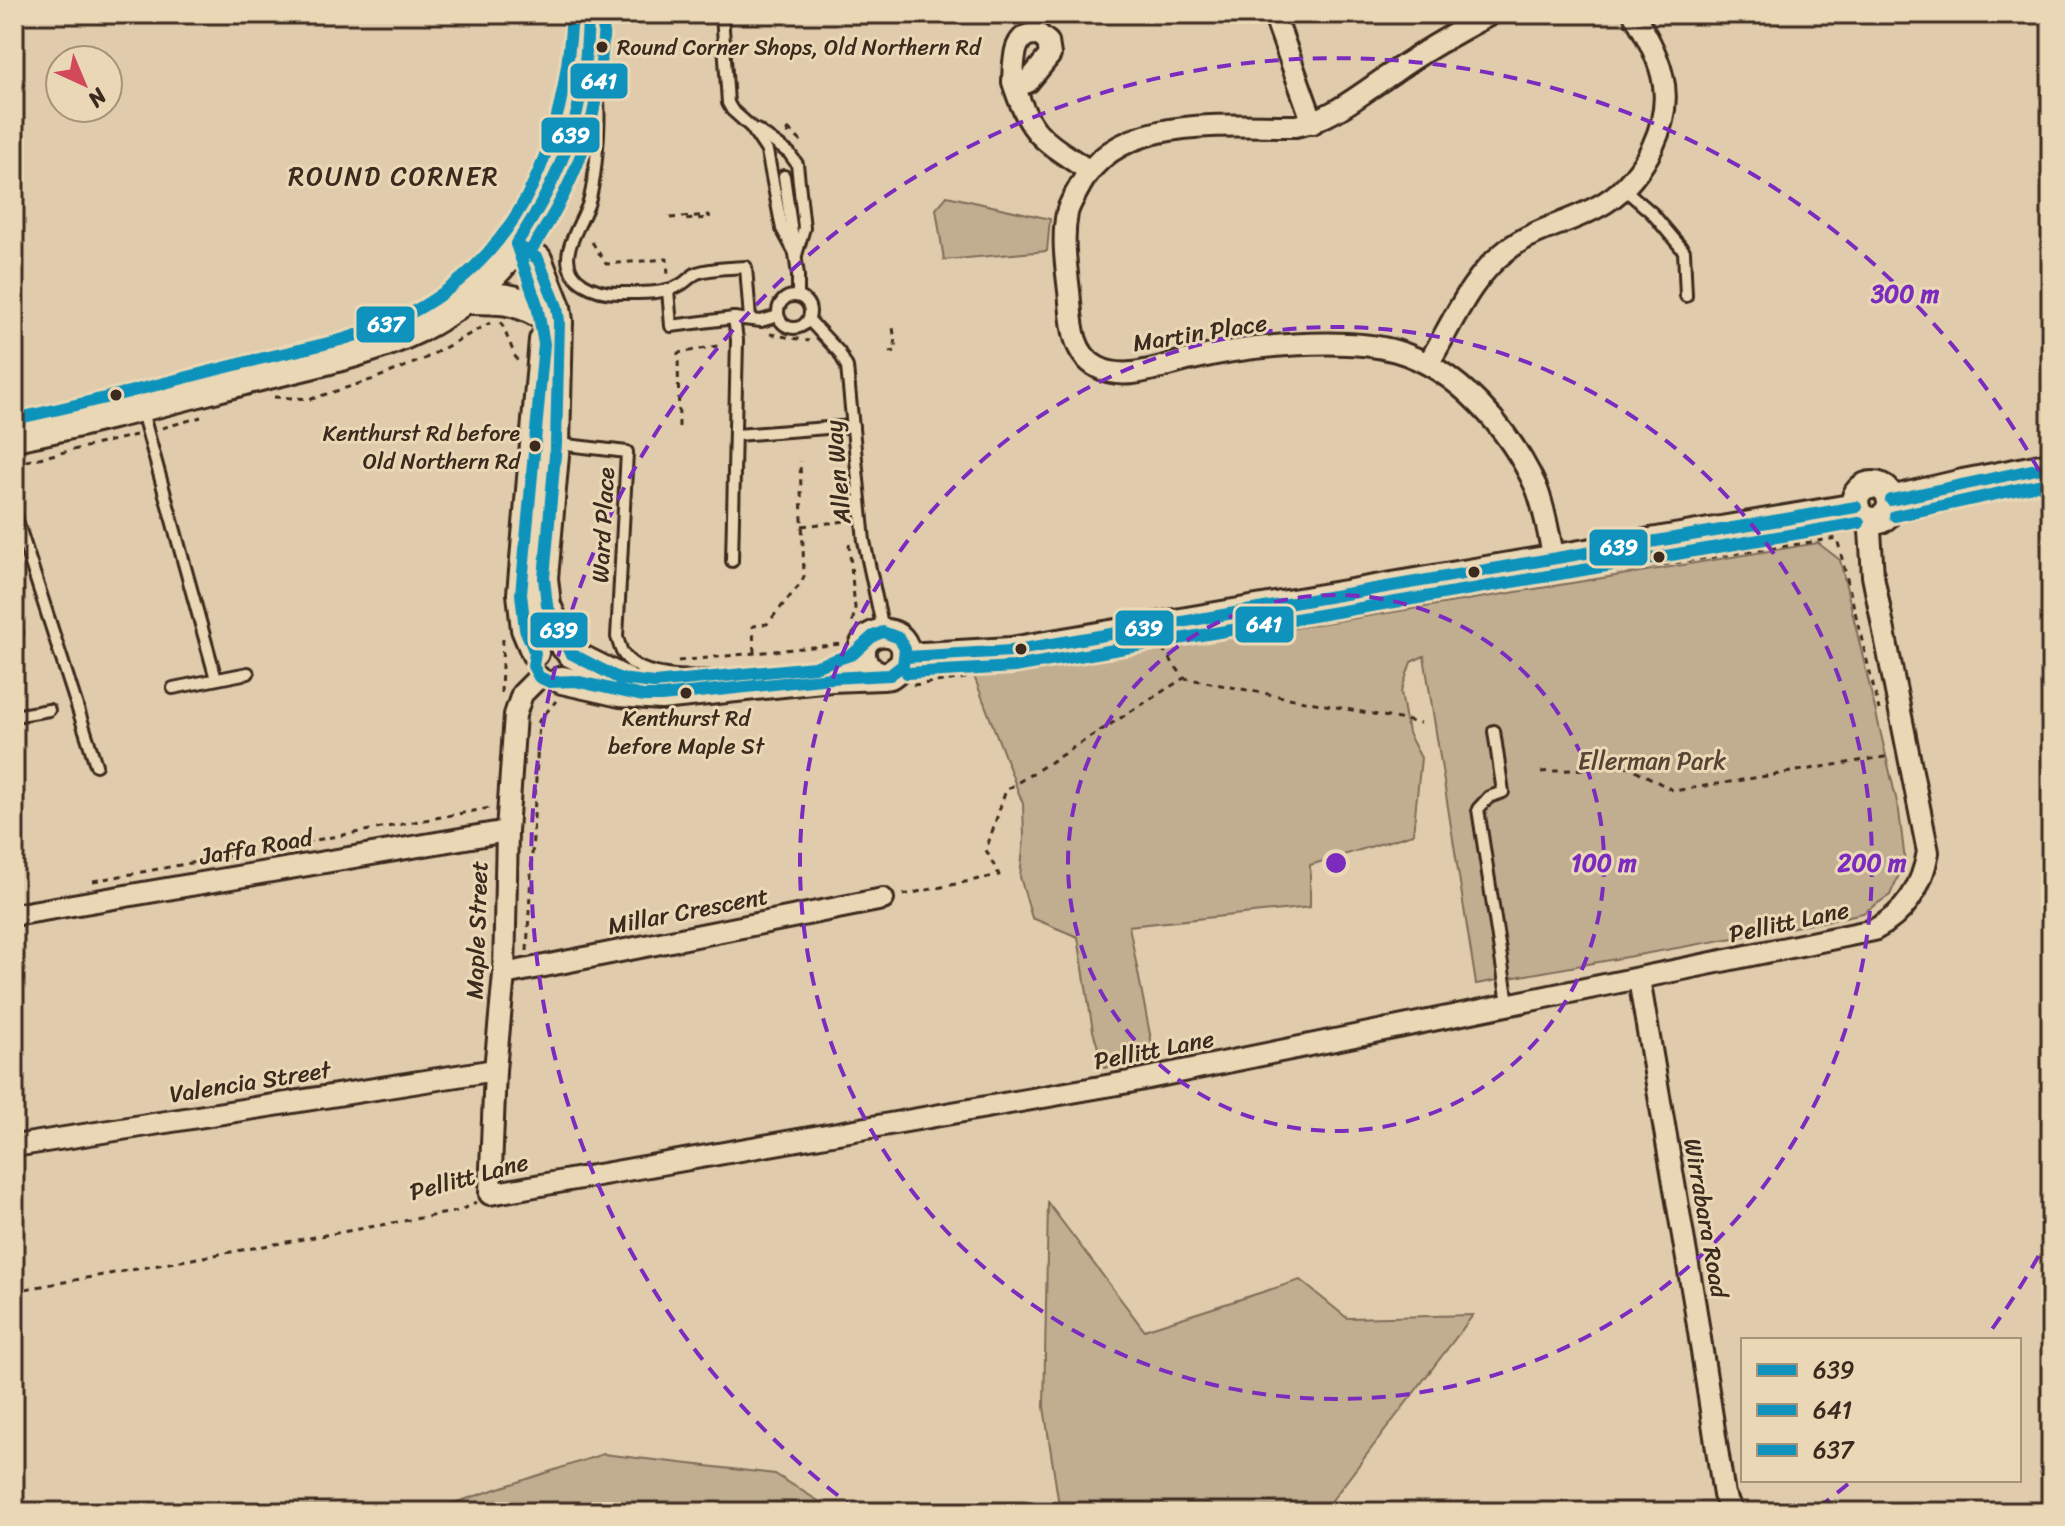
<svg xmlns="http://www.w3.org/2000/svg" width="2065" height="1526" font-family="Sriracha,sans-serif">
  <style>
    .green { fill: #c1ae91; stroke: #7e6c58; stroke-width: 2 }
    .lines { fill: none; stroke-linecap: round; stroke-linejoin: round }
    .lane-casing { stroke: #3b2a1e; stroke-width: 16 }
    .street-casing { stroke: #3b2a1e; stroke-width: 26 }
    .secondary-casing { stroke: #3b2a1e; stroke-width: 32 }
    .primary-casing { stroke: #3b2a1e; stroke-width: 36 }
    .path { stroke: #3b2a1e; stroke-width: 3; stroke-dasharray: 6 6; stroke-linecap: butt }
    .lane { stroke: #ead7b5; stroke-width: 10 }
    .street { stroke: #ead7b5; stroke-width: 20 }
    .secondary { stroke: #ead7b5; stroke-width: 26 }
    .primary { stroke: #ead7b5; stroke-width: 30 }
    .bus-1-casing { stroke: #ead7b5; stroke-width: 18 }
    .bus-2-casing { stroke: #ead7b5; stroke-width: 18 }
    .bus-3-casing { stroke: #ead7b5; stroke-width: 18 }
    .bus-1 { stroke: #0f92bb; stroke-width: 12 }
    .bus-2 { stroke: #0f92bb; stroke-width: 12 }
    .bus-3 { stroke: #0f92bb; stroke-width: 12 }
    .ring { fill: none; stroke: #7b2cbf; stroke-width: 4; stroke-dasharray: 14 10 }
    .bus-dot { fill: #3b2a1e; stroke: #ead7b5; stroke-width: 3 }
    .labels { text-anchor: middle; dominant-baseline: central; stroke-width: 6; stroke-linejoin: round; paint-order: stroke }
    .bus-label { font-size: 22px; fill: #3b2a1e; stroke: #ead7b5; text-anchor: start }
    .street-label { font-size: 24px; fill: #3b2a1e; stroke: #ead7b5 }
    .park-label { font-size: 24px; fill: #564435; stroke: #ead7b5 }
    .neighbourhood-label { font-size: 26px; letter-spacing: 2px; fill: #3b2a1e; stroke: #ead7b5 }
    .centre { fill: #7b2cbf; stroke: #ead7b5; stroke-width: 4 }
    .ring-label { font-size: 24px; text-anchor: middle; font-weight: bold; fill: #7b2cbf; stroke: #ead7b5; stroke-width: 6; stroke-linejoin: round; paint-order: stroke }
    .line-badge { stroke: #ead7b5; stroke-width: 3 }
    .badge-label { font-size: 22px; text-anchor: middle; font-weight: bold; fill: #fff }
  </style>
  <rect width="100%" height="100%" fill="#e0ccac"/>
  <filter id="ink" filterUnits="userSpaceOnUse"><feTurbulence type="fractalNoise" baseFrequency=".0125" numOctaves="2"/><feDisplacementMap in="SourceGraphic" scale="16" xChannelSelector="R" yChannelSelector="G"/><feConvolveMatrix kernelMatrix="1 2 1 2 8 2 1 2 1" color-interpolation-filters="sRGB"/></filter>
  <g filter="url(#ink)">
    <g class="green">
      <polygon points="947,196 1050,219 1047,251 944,260 936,209"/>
      <polygon points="1818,543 1840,560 1899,811 1905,861 1890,895 1863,913 1822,922 1476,984 1424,656 1411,662 1401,692 1408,733 1421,758 1413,834 1310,865 1310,907 1129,926 1154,1055 1104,1068 1093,1031 1078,937 1032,918 1020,877 1024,839 1023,804 974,676 1245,636"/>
      <polygon points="1048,1203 1144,1330 1300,1280 1347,1318 1473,1315 1323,1512 1060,1512 1044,1407"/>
      <polygon points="603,1454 775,1474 836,1512 202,1512 283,1506 448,1505"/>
    </g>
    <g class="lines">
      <defs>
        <g id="lane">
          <polyline points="722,14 728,103 732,110 751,127 767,151 782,229 796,255"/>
          <path d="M586,80L594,83C604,101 595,184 588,205C582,220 573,234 569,250C562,282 597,294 622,293C641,293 666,294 682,284C687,281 692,275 697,273C711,268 731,268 746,267L750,319"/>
          <polyline points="757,130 789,153 797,164 804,228 796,255"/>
          <polyline points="784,176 798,275 798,296"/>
          <polyline points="1623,188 1652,213 1684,251 1686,296"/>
          <polyline points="668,290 671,326 734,318 761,321 778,316"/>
          <circle cx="794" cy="312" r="16"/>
          <polyline points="809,320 839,352 847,367 864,541 883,630"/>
          <polyline points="141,408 216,679"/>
          <polyline points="736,435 853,426"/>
          <path d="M558,444L627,452L617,637C619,642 620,650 624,655C643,680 692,677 720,676"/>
          <polyline points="14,511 96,765"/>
          <polyline points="732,561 737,340 734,318"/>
          <polyline points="14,634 17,633"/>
          <polyline points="173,688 248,673"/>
          <polyline points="14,716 49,710"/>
          <polyline points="1494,731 1503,792 1489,797 1478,809 1508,1003"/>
        </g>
        <g id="street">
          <polyline points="1274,14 1313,123"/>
          <path d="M1491,14C1457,32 1425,50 1394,72C1363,92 1333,119 1296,126C1226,127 1118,113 1080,186C1076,194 1069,204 1067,213C1062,239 1066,265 1069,291C1072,318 1070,352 1097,367C1126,383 1163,365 1192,359C1246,346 1343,336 1396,351C1458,369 1510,430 1536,487C1545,508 1548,535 1554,557"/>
          <path d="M1015,87L1028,82L1050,55L1048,42L1038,34C1012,32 1014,62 1013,82C1030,136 1043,140 1088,170"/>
          <path d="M1428,364C1453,323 1469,279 1507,250C1537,227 1575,222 1606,202C1644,178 1674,120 1662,75C1657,54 1645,33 1634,14"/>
          <path d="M539,677L522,694L515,715L507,831L504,974L495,1070L490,1194L1129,1082L1874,930C1906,913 1922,887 1928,852L1873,576L1870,531L1874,521"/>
          <polyline points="14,915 507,831"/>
          <polyline points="504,974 883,899"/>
          <polyline points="1639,979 1695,1306 1724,1495 1733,1512"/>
          <polyline points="14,1146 495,1070"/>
        </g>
        <g id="secondary">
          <polyline points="516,244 538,259 557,307 559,321 556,444 544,578 547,605 565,647"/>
          <circle cx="1873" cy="503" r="18"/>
          <polyline points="1891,500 1963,483 2051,466"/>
          <polyline points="535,653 525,629 521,594 543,340"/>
          <polyline points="570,653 624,680"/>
          <polyline points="906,657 1011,651 1856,507"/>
          <path d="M562,680L620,693L661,696L831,678L882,676L890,675L903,665C919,618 842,625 867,669L882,676"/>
        </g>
        <g id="primary">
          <path d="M466,298C496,298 514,297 541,313"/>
          <path d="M14,435C91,420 167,399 244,379C302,364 363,354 418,327C535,269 587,139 588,14"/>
        </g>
      </defs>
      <use href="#lane" class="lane-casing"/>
      <use href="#street" class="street-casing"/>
      <use href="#secondary" class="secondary-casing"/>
      <use href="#primary" class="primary-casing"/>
      <g class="path">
        <polyline points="788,129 787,131 790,136"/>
        <polyline points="788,129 802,142"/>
        <polyline points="670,218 709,215 710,218 682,220"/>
        <polyline points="592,242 606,264 667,259 668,276"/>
        <polyline points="501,322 518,363"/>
        <polyline points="770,334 809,341"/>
        <polyline points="889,352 896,351 893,327"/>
        <polyline points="274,397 311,399 374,379 424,359 490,323"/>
        <polyline points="679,427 678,353 723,345"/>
        <polyline points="162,428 201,417"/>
        <polyline points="14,464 136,435"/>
        <polyline points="802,526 847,521"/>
        <polyline points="849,544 855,608 852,624"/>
        <polyline points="1616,572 1837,538 1879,710"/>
        <polyline points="1162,648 1184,678 1420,723"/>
        <polyline points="754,652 753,626 767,624 802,582 804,576 800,461"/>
        <polyline points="678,661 841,644"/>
        <polyline points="913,685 973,677"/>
        <polyline points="501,693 503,637"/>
        <polyline points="1541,772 1628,766 1674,791 1890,756"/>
        <polyline points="93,881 490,808"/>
        <polyline points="903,895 999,875 986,850 1006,790 1184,678"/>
        <polyline points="527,951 539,721 556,701"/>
        <polyline points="14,1291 459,1211 476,1202"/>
      </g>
      <use href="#lane" class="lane"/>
      <use href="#street" class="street"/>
      <use href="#secondary" class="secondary"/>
      <use href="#primary" class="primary"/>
      <defs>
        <g id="bus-1">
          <polygon points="516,244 538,259 557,307 559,321 556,444 544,578 547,605 570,653 620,679 654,683 814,667 853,654 873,636 883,632 899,638 905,649 903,665 890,675 831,678 661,696 643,696 575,681 550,682 539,677 533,666 535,653 525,629 521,594 544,344 537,305"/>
          <path d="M516,244C568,167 586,107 588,14"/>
          <polyline points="1891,500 2051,466"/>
          <polyline points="906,657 1011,651 1856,507"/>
        </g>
        <g id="bus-2">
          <path d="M529,253C583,174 602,110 604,14"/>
          <polyline points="1895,516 2051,482"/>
          <polyline points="907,673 1014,667 1859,523"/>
        </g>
        <path id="bus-3" d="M14,419C91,403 167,382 243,363C299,349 360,340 411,313C526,251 565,137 572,14"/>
      </defs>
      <use href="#bus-1" class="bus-1-casing"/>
      <use href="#bus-2" class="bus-2-casing"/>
      <use href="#bus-3" class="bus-3-casing"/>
      <use href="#bus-1" class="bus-1"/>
      <use href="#bus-2" class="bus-2"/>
      <use href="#bus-3" class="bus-3"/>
    </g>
  </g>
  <g class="ring">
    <circle cx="1336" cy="863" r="268"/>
    <circle cx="1336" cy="863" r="536"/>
    <path d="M2050 1235A805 805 0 0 1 1987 1336M1848 1484A805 805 0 0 1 1815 1510M857 1510A805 805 0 1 1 2050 491"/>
  </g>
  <g class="bus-dot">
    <circle cx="602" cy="47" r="7"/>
    <circle cx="116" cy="395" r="7"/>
    <circle cx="535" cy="446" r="7"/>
    <circle cx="1659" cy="557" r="7"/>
    <circle cx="1474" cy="572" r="7"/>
    <circle cx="1021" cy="649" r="7"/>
    <circle cx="686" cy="693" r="7"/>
  </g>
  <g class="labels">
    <g class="bus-label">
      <text x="617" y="47">Round Corner Shops, Old Northern Rd</text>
      <text x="520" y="433" text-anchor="end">Kenthurst Rd before<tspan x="520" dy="28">Old Northern Rd</tspan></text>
      <text x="686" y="718" text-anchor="middle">Kenthurst Rd<tspan x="686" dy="28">before Maple St</tspan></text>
    </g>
    <g class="street-label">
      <text transform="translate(1200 333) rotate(-9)">Martin Place</text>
      <text transform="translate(838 472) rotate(-95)">Allen Way</text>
      <text transform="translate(603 525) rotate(-87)">Ward Place</text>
      <text transform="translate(256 847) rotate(-10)">Jaffa Road</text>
      <text transform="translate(688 911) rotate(-11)">Millar Crescent</text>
      <text transform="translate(1789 922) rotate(-12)">Pellitt Lane</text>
      <text transform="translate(477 930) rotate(-88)">Maple Street</text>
      <text transform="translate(1154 1050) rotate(-11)">Pellitt Lane</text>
      <text transform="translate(250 1082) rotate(-9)">Valencia Street</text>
      <text transform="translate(469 1177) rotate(-15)">Pellitt Lane</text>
      <text transform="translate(1706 1218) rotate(80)">Wirrabara Road</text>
    </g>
    <g class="park-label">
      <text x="1652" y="761">Ellerman Park</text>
    </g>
    <g class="neighbourhood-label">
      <text x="394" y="176">ROUND CORNER</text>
    </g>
  </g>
  <circle cx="1336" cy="863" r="12" class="centre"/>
  <g class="ring-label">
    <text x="1905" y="302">300 m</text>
    <text x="1604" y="871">100 m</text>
    <text x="1872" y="871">200 m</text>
  </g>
  <g class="line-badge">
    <rect x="569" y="62" width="60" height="38" rx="8" fill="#0f92bb"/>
    <rect x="540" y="116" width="61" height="38" rx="8" fill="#0f92bb"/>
    <rect x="355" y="305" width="61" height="39" rx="8" fill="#0f92bb"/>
    <rect x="1588" y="528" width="61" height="39" rx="8" fill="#0f92bb"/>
    <rect x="1234" y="605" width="61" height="39" rx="8" fill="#0f92bb"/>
    <rect x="1114" y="609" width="61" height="38" rx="8" fill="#0f92bb"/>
    <rect x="529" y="611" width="60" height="38" rx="8" fill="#0f92bb"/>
  </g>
  <g class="badge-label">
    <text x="599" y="89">641</text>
    <text x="571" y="143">639</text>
    <text x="386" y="332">637</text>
    <text x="1619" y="555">639</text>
    <text x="1264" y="632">641</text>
    <text x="1144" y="636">639</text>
    <text x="559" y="638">639</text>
  </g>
  <rect width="2065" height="1526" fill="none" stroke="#ead7b5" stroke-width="48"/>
  <rect x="24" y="24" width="2017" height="1478" fill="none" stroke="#3b2a1e" stroke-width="3" filter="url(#ink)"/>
  <rect x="1741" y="1338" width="280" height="144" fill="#ead7b5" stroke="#a49279" stroke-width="2"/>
  <rect x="1757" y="1364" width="40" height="12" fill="#0f92bb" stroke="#a49279" stroke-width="2"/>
  <text x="1813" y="1378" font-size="24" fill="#3b2a1e">639</text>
  <rect x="1757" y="1404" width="40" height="12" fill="#0f92bb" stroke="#a49279" stroke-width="2"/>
  <text x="1813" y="1418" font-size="24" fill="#3b2a1e">641</text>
  <rect x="1757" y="1444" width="40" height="12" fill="#0f92bb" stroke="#a49279" stroke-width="2"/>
  <text x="1813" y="1458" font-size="24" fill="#3b2a1e">637</text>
  <g transform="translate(84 84) rotate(136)"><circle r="38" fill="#ead7b5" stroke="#a49279" stroke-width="2"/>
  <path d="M0-6L14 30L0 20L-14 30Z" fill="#d1495b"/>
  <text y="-12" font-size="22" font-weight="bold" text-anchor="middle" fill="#3b2a1e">N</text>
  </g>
</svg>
